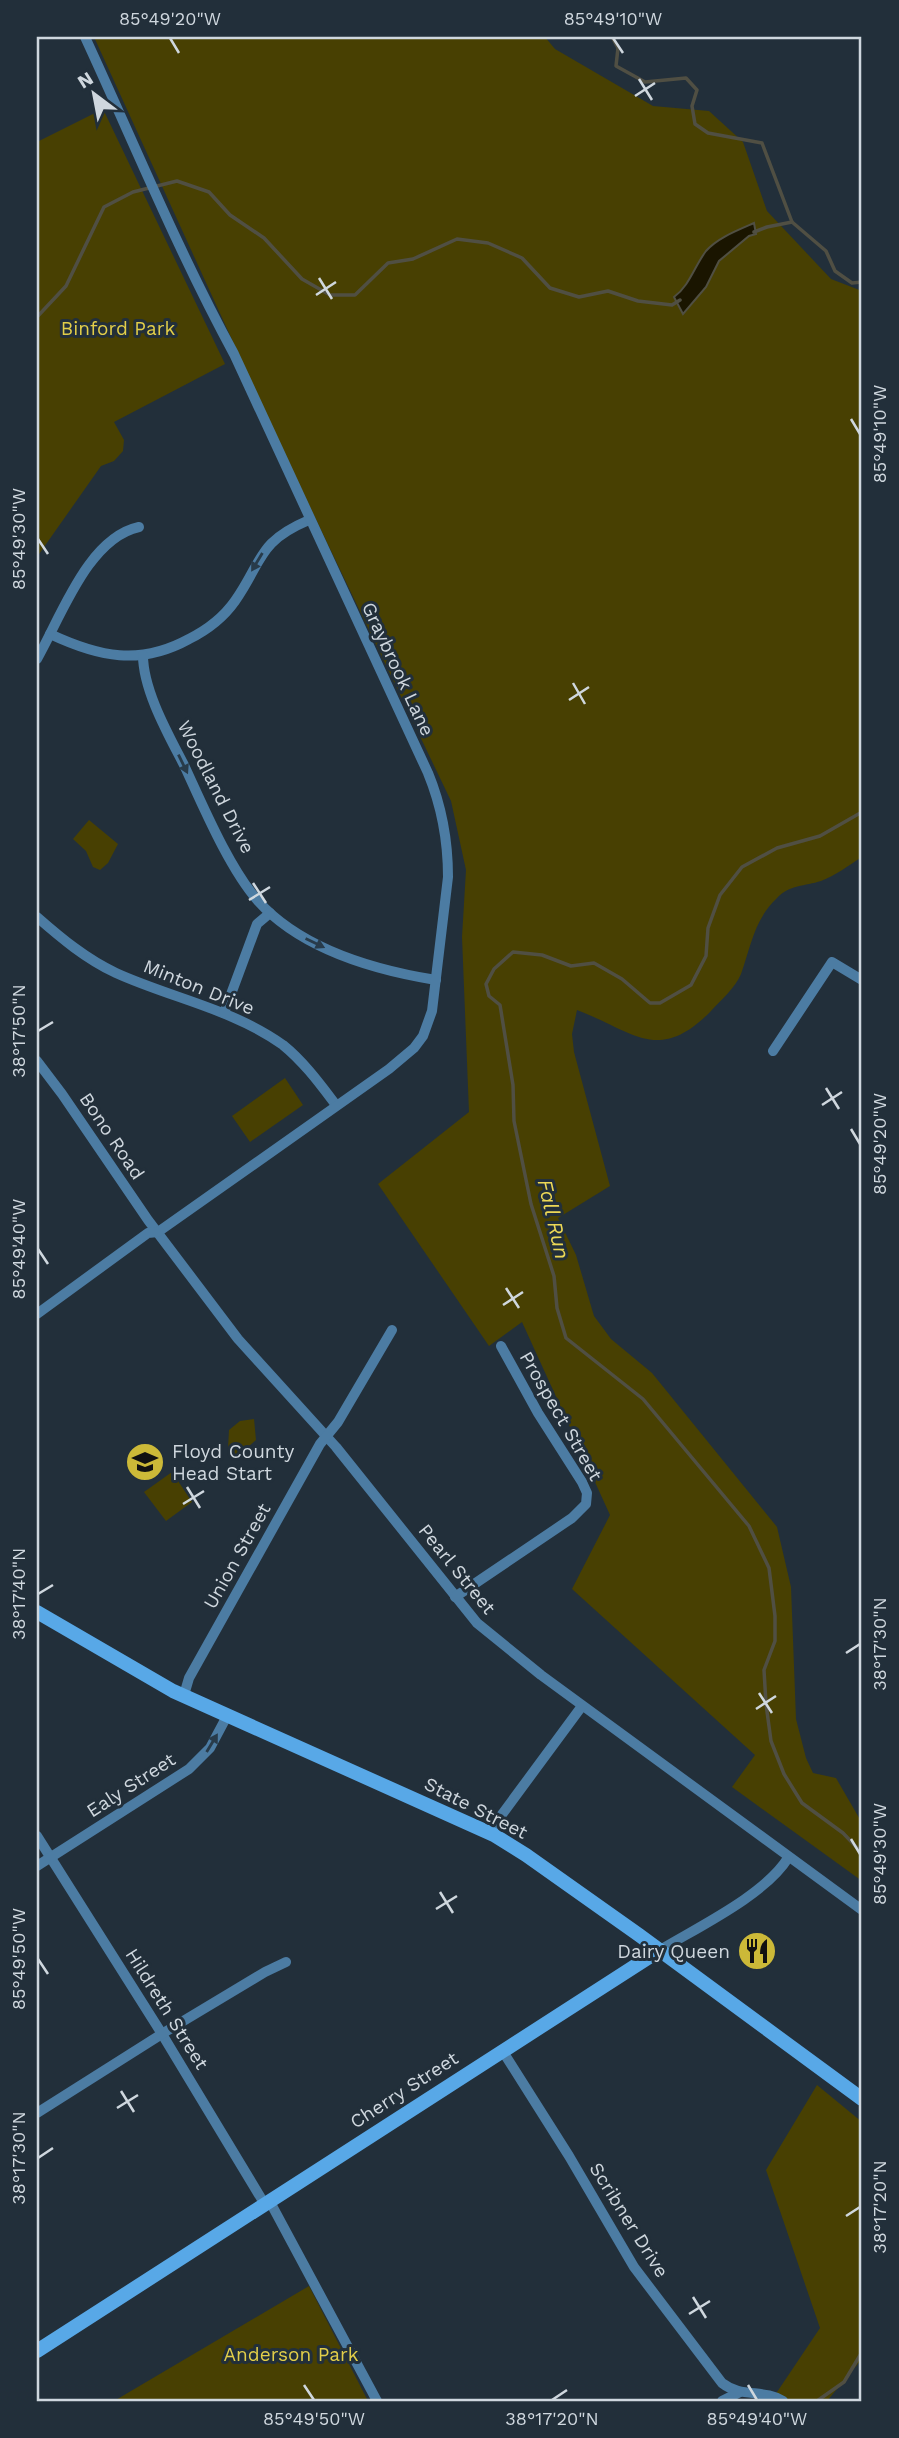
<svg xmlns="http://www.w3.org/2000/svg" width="899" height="2438" font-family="'Work Sans',sans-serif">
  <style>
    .green { fill: #484002 }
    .water { fill: #1a1500; stroke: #504f43; stroke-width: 2 }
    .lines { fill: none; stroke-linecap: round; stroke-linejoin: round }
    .stream { stroke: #504f43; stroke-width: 3.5 }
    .street { stroke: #4c7ca3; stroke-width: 10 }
    .secondary { stroke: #58a8e7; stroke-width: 14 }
    .oneway { fill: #283b4a }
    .ticks { fill: none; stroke: #cfd7de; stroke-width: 2.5 }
    .labels { text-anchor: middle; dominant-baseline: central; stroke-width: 6; stroke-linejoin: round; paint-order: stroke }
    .park-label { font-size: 19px; fill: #e2ce49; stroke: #222f3a }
    .street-label { font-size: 19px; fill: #cfd7de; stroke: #222f3a }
    .poi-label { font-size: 19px; fill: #cfd7de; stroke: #222f3a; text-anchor: start }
    .water-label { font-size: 21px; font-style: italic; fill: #ecd856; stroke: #222f3a }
    .neatline { fill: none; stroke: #cfd7de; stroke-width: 2.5 }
    .ticks-label { font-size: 18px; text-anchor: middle; fill: #cfd7de }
  </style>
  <rect width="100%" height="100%" fill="#222f3a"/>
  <g class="green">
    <path d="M94,37H545L555,49L653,106L709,111L743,142L767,211L831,279L862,291V857C849,865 835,876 821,881C805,886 789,885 777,898C754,920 751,946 741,974C735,988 721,1000 711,1011C658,1065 633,1031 577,1010L572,1034L574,1052L610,1186L558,1218L576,1255L594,1316L611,1339L652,1373L777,1527L791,1587L796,1719L806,1758L813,1773L836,1778L862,1823V1881L732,1787L755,1755L572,1589L610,1515L522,1322L489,1346L378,1184L469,1112L462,937L466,870L451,801L275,434Z"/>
    <polygon points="103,109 225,364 114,422 124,440 123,451 114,461 101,466 37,557 37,142"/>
    <polygon points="89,820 118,844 108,863 100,870 93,867 86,851 73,839"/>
    <polygon points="285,1078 303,1105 250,1142 232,1116"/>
    <polygon points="254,1419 256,1440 241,1453 233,1456 228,1449 229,1430 240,1421"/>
    <polygon points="172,1472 192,1502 166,1521 144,1492"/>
    <polygon points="817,2085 862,2122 862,2359 827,2401 771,2401 820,2328 766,2170"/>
    <polygon points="309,2286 368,2401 114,2401"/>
  </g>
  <path class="water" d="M754,223L756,234L749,236L719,261L706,287L683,314L674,297C690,285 694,267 706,251C717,238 738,230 754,223Z"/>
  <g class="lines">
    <g class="stream">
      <polyline points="612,37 618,48 616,66 645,82 686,78 697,90 692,106 695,124 708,133 762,143 792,222 826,251 835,271 852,283 862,282"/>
      <polyline points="754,232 767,227 792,222"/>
      <polyline points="37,317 66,286 104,207 133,192 177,181 209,192 230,215 264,238 302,279 330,295 355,295 388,263 413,259 457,239 488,243 522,258 550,288 579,297 608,291 638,301 672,305 680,300"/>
      <polyline points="862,812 820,836 777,848 742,867 720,895 708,928 706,956 691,985 660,1003 650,1003 622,979 594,963 571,966 542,955 513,952 494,969 486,984 489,996 500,1005 513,1085 514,1121 531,1204 554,1276 557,1308 566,1338 643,1399 749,1526 769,1568 775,1616 775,1641 764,1670 766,1704 771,1741 784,1774 802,1803 843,1833 862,1853"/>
      <polyline points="862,2145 862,2149"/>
      <polyline points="817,2401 844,2382 862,2352"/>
    </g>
    <g class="street">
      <path d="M50,634C99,657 140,666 189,639C207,630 223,618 235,601C263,561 257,542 309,520"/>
      <path d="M143,655C143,690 168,734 184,765C203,806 229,868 258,901C302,950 374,970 436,980"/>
      <path d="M37,659C61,617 88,538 139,527"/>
      <path d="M37,917C61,938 86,959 116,973C171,998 233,1009 283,1045C304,1062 320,1084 336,1105"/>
      <polyline points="224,1013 257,924 270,913"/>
      <polyline points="773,1051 832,962 862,980"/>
      <polyline points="37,1061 62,1094 148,1220 238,1339 336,1447 477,1623 541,1675 862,1910"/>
      <path d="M37,1314L148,1233L158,1232L389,1069L414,1048L423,1036L432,1011L448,877C448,839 442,807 428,773L234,354C178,251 134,143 85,37"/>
      <polyline points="455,1597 572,1518 586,1504 587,1493 582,1482 538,1413 501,1346"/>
      <polyline points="184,1695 189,1678 320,1444 338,1422 392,1330"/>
      <polyline points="489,1832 582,1706"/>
      <polyline points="37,1836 162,2034 264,2203"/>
      <polyline points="37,1866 189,1769 210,1748 227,1716"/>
      <path d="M660,1950C698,1927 765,1895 788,1858"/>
      <path d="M502,2050L569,2156L634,2267L722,2383C741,2398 764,2389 783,2401"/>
      <polyline points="37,2113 165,2032 265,1972 286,1962"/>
      <polyline points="269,2200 377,2401"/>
      <polyline points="722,2401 740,2392"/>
    </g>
    <g class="secondary">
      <polyline points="37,1612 173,1691 494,1835 526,1855 639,1935 862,2099"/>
      <polyline points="37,2351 660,1950"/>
    </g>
  </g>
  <defs><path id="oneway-solid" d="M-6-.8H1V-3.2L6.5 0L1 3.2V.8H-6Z" transform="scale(1.75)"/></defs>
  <g class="oneway">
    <use href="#oneway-solid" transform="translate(257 562) rotate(121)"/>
    <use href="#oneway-solid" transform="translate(183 764) rotate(64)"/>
    <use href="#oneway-solid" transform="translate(315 943) rotate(26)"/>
    <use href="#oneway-solid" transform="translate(212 1743) rotate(-59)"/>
  </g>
  <path class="ticks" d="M170,38L179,53M613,38L623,53M639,79L652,100M635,96L655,83M319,278L332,299M316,295L336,282M851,419L860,434M38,539L48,554M573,683L585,704M569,700L589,687M253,883L266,903M249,900L270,887M38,1031L53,1022M826,1088L839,1109M822,1105L842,1092M851,1129L860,1144M38,1249L48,1264M506,1288L519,1308M503,1305L523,1292M187,1487L200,1508M183,1504L204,1491M38,1594L53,1585M846,1653L860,1644M759,1693L772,1713M756,1709L776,1696M851,1839L860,1854M440,1892L453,1913M436,1909L457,1896M38,1959L48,1974M121,2091L134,2112M117,2108L138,2095M38,2158L53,2148M846,2216L860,2207M693,2297L706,2318M689,2314L710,2301M304,2385L314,2400M748,2385L757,2400M552,2400L567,2390"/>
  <defs>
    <symbol id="school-disc" viewBox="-11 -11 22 22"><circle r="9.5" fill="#ccb938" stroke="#222f3a"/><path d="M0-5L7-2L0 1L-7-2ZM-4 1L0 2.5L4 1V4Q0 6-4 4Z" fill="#111"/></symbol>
    <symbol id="restaurant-disc" viewBox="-11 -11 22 22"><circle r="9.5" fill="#ccb938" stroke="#222f3a"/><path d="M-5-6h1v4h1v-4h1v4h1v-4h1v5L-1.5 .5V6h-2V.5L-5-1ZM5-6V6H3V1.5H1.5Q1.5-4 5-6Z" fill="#111"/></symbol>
  </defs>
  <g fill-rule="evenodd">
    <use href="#school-disc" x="123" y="1440" width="44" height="44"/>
    <use href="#restaurant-disc" x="735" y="1929" width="44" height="44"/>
  </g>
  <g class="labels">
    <g class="park-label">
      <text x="118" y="328">Binford Park</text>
      <text x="291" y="2354">Anderson Park</text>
    </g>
    <g class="street-label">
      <text transform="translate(398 669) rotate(65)">Graybrook Lane</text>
      <text transform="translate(216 787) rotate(63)">Woodland Drive</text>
      <text transform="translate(199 987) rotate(22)">Minton Drive</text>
      <text transform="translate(112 1136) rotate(56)">Bono Road</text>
      <text transform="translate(561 1416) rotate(60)">Prospect Street</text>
      <text transform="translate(237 1556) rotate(-61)">Union Street</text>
      <text transform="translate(457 1569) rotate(51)">Pearl Street</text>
      <text transform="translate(131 1785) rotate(-33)">Ealy Street</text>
      <text transform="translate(476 1808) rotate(27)">State Street</text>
      <text transform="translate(167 2009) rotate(58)">Hildreth Street</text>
      <text transform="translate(404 2090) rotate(-33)">Cherry Street</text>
      <text transform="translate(629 2220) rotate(58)">Scribner Drive</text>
    </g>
    <g class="poi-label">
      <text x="172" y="1451">Floyd County<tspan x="172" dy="22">Head Start</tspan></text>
      <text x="730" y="1951" text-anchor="end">Dairy Queen</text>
    </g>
    <g class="water-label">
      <text transform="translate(554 1219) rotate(77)">Fall Run</text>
    </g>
  </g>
  <rect width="899" height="2438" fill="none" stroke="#222f3a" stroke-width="77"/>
  <g transform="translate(94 94) rotate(328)" stroke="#222f3a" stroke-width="5" paint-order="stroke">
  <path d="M0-5L12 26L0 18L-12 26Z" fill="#cfd7de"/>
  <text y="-10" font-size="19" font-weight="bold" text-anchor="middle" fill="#cfd7de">N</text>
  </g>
  <rect x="38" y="38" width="822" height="2362" class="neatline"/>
  <g class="ticks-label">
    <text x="170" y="25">85°49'20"W</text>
    <text x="613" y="25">85°49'10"W</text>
    <text transform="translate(880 434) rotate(-90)" y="6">85°49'10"W</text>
    <text transform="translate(19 539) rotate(-90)" y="6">85°49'30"W</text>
    <text transform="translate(19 1031) rotate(-90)" y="6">38°17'50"N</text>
    <text transform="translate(880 1144) rotate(-90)" y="6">85°49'20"W</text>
    <text transform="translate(19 1249) rotate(-90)" y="6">85°49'40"W</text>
    <text transform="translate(19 1594) rotate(-90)" y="6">38°17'40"N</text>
    <text transform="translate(880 1644) rotate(-90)" y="6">38°17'30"N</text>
    <text transform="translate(880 1854) rotate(-90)" y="6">85°49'30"W</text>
    <text transform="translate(19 1959) rotate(-90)" y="6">85°49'50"W</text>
    <text transform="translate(19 2158) rotate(-90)" y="6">38°17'30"N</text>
    <text transform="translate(880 2207) rotate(-90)" y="6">38°17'20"N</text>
    <text x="314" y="2425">85°49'50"W</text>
    <text x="552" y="2425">38°17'20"N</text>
    <text x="757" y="2425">85°49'40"W</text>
  </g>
</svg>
